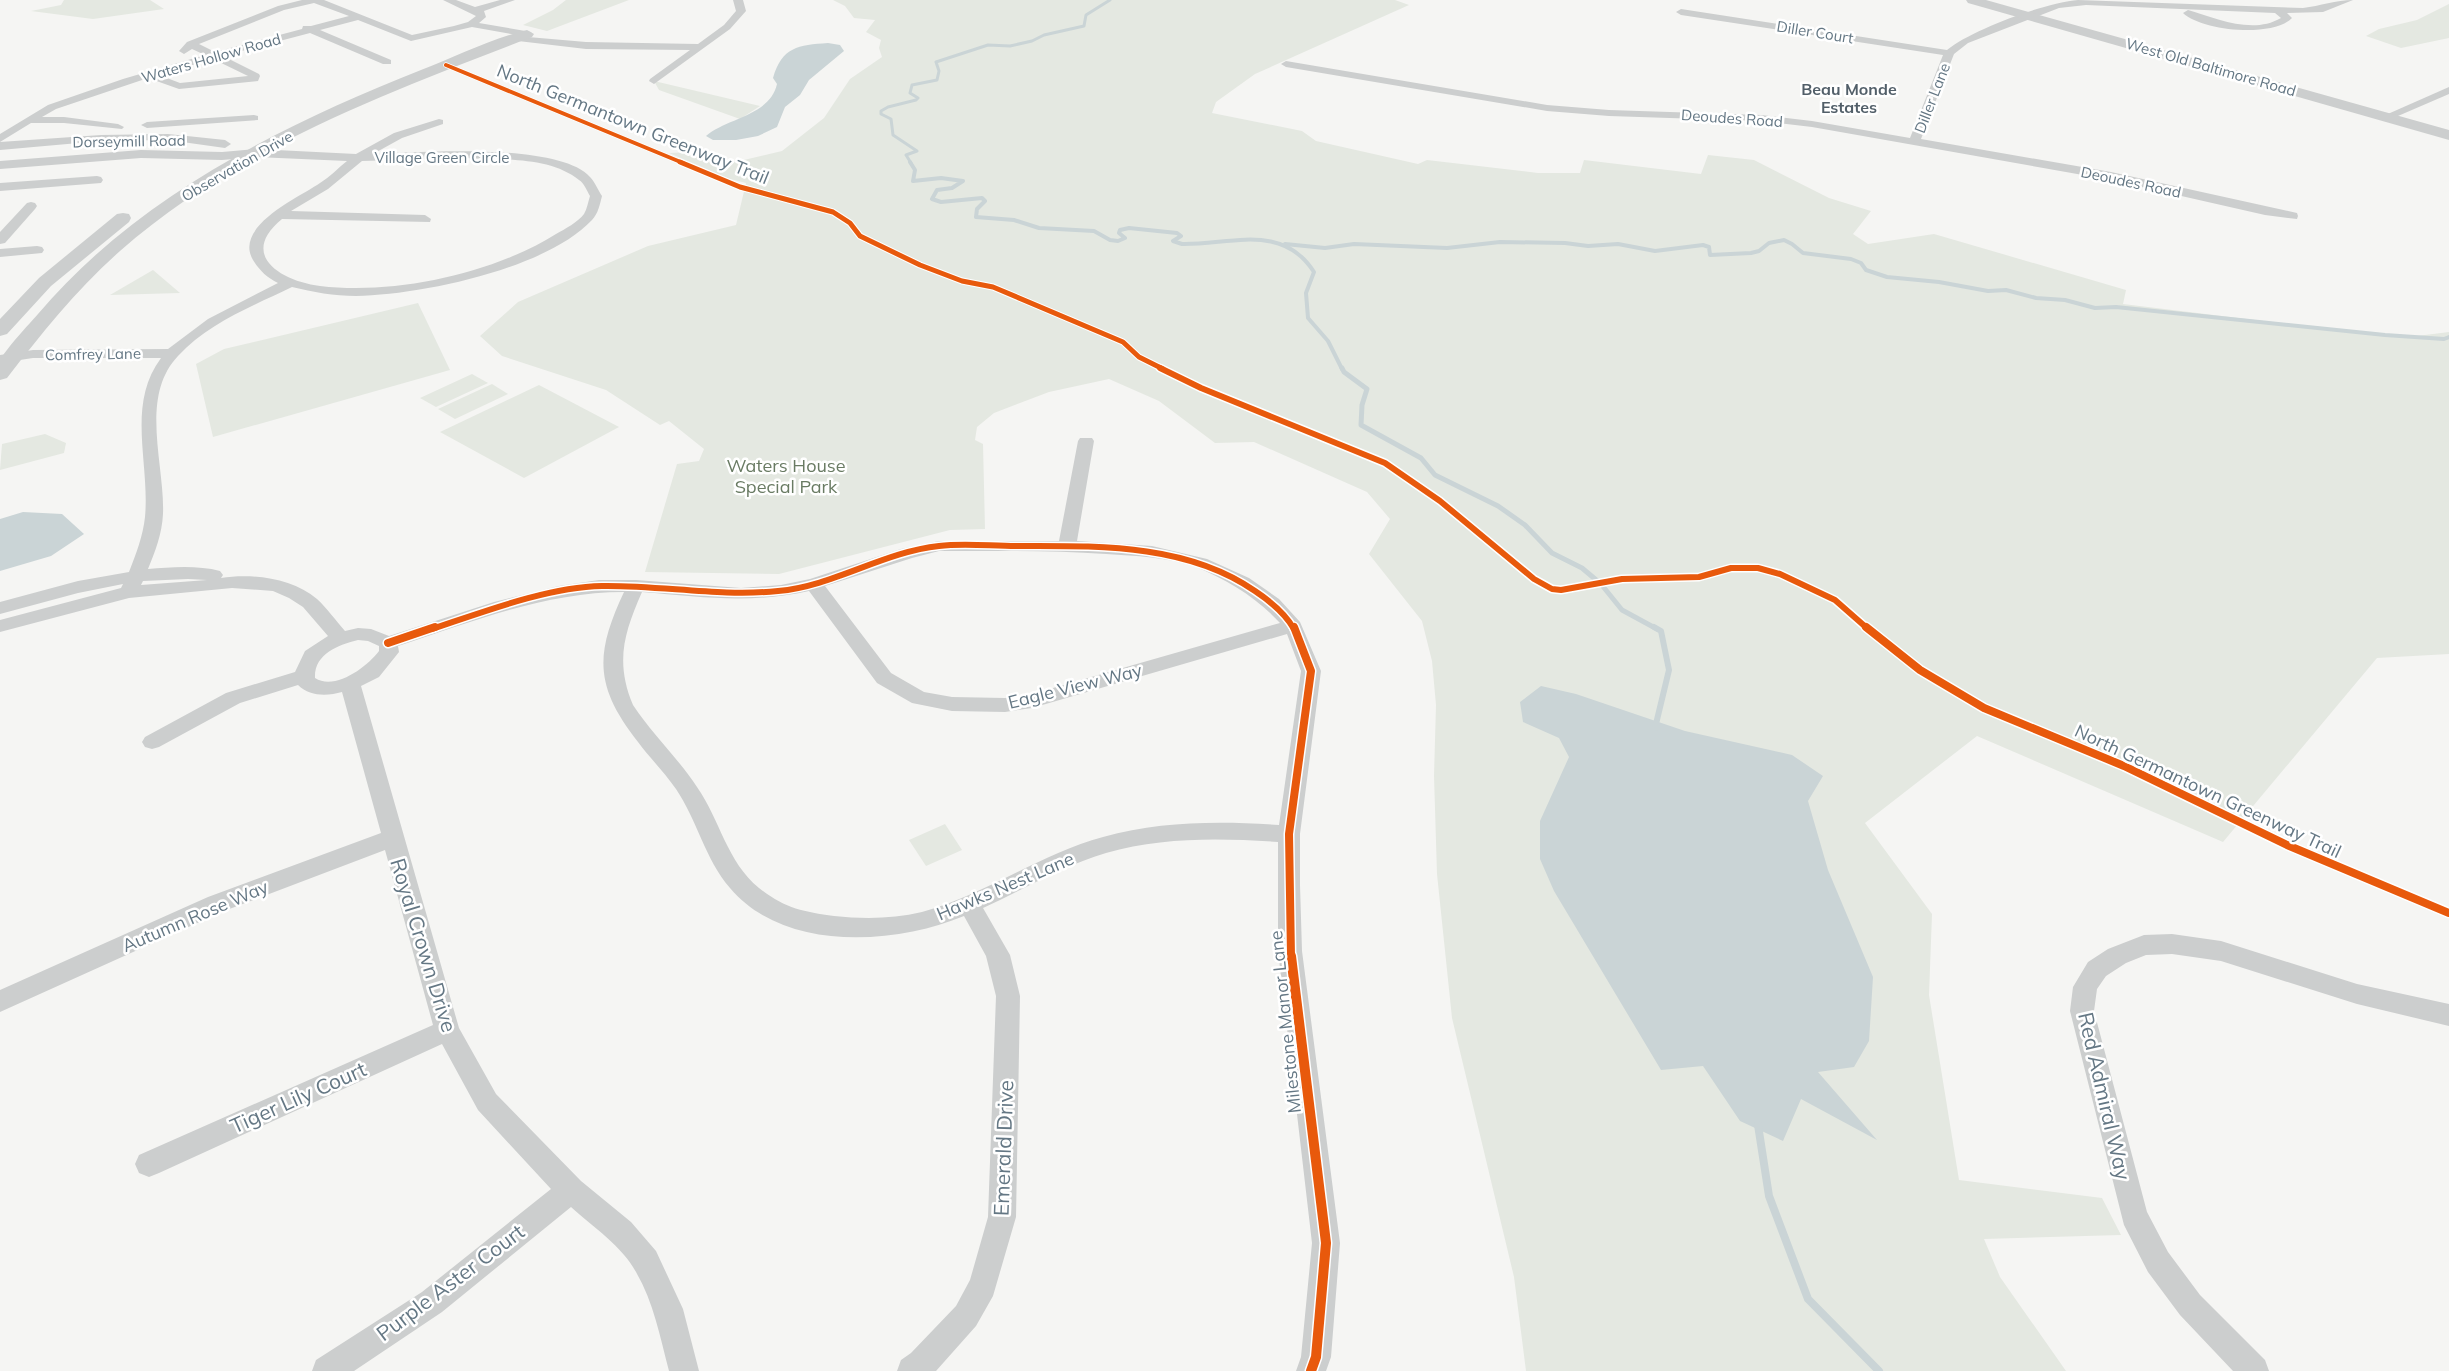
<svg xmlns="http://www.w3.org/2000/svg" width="2449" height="1371" font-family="Mulish,sans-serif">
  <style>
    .green { fill: #e4e8e1 }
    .water { fill: #cad4d6 }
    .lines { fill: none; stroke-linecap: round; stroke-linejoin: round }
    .stream-far4 { stroke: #cad4d6; stroke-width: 3 }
    .stream-far3 { stroke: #cad4d6; stroke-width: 4 }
    .stream-far2 { stroke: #cad4d6; stroke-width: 5 }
    .stream-far1 { stroke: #cad4d6; stroke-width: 6 }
    .stream { stroke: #cad4d6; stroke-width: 8 }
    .minor { fill: #cccece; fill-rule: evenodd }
    .tertiary { fill: #cccece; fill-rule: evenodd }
    .cycleway-far4-casing { stroke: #fff; stroke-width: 5.5 }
    .cycleway-far3-casing { stroke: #fff; stroke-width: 7 }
    .cycleway-far2-casing { stroke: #fff; stroke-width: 9 }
    .cycleway-far1-casing { stroke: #fff; stroke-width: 11 }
    .cycleway-casing { stroke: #fff; stroke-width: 13 }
    .cycleway-far4 { stroke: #e8590c; stroke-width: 4 }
    .cycleway-far3 { stroke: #e8590c; stroke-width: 5 }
    .cycleway-far2 { stroke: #e8590c; stroke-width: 6 }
    .cycleway-far1 { stroke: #e8590c; stroke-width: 8 }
    .cycleway { stroke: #e8590c; stroke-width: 10 }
    .labels { text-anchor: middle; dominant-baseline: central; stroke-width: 5; stroke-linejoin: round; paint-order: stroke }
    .far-street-label { font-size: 15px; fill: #647784; stroke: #fff }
    .far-neighbourhood-label { font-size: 16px; font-weight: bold; fill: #525f69; stroke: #fff }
    .street-label { font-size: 18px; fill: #647784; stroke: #fff }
    .park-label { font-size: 18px; fill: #697b63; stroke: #fff }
    .near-street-label { font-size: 21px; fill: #647784; stroke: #fff }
  </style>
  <rect width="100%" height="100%" fill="#f5f5f3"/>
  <g class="green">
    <polygon points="64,0 150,0 164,9 93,19 31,11 61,5"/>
    <polygon points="566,0 629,0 547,31 523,25 553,10"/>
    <polygon points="833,0 1395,0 1409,5 1255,74 1216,102 1212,113 1302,131 1316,141 1418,164 1427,160 1538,173 1580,173 1584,160 1701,174 1708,155 1754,160 1829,198 1871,211 1853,234 1868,244 1934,234 2126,290 2123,304 2345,331 2417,336 2449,332 2449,654 2377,658 2223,842 1977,736 1865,823 1932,914 1929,995 1959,1180 2102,1198 2121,1235 1984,1239 2000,1277 2066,1371 1526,1371 1514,1277 1452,1018 1437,874 1434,776 1436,705 1432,661 1422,621 1369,554 1390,519 1367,492 1254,442 1215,443 1159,401 1109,379 1049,392 994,413 977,427 975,440 983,444 985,529 950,530 779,574 645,572 677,464 699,461 704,449 669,421 660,425 606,390 502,356 480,336 518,302 648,246 736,225 746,183 730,179 669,153 694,152 731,163 782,151 824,118 850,79 882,57 879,48 881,40 866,32 875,20 854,18 845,6"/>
    <polygon points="2449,4 2449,38 2401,48 2366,36 2379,29 2417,20"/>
    <polygon points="654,81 760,106 740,119 659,90"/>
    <polygon points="153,270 180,293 110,295"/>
    <polygon points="418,303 450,370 213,437 196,364 224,349"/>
    <polygon points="472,374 488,383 436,407 420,398"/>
    <polygon points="492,384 508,394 455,419 438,409"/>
    <polygon points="539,385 619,427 524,478 440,432"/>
    <polygon points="45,434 66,443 64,453 0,470 2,444"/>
    <polygon points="945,824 962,850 926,866 909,840"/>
  </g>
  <g class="water">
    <path d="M828,43L840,45L844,51L809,80L800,95L785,107L777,127L758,136L736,140H713L706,136C726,118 770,116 777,84L773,78C782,47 798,45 828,43Z"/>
    <polygon points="23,512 62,514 84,534 51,556 0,571 0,519"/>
    <polygon points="1541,686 1576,694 1685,731 1792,755 1823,776 1808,801 1828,870 1873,977 1869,1041 1854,1067 1818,1072 1877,1140 1801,1099 1783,1141 1740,1121 1703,1066 1661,1070 1554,891 1540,859 1540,821 1569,757 1559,738 1523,722 1520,702"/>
  </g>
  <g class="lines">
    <polyline class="stream-far4" points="911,163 906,155 917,151 893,135 891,119 881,114 881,111 888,107 916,100 918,98 910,93 912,85 937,80 939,71 936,62 988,45 1010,46 1032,41 1044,35 1084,26 1086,15 1110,0"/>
    <g class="stream-far3">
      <path d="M910,162L915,170L913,181L941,178L963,181L952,188L937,190L932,199L941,202L982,198L985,201L977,209L976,217L1014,220L1039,228L1094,231L1110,240L1118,241L1125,238L1119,233L1120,230L1129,228L1177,233L1181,236L1173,241L1182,244C1230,245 1282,222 1314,272L1306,293L1308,318L1328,341L1342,369"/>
      <polyline points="1285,244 1325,248 1354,244 1447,248 1500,242 1565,243 1588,246 1618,244 1655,251 1703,245 1709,247 1710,255 1751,253 1759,251 1769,243 1784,240 1792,244 1803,253 1851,259 1861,263 1866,270 1887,277 1939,282 1988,291 2006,290 2036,298 2065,300 2095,308 2116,307 2385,335 2444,339 2449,337"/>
    </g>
    <polyline class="stream-far2" points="1342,368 1344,372 1367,389 1362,405 1361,425 1421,458 1435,475 1498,506 1525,525 1552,553 1582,568 1601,584 1622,610 1657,629"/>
    <polyline class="stream-far1" points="1654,627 1661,631 1669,670 1655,728"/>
    <polyline class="stream" points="1758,1125 1769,1196 1808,1299 1879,1371"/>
    <g class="minor">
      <path d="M302,0H324L412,35L454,26L468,22L476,16L443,0H456L475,7L500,0H515L484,11L486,17L479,23L531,32L532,34L528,37L586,42L698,44L724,25L736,11L733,0H743L746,11L730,29L654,84L649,81L650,79L690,50L586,49L518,41L513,38L517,35L472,27L411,41L358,20L320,30L391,60V64H383L310,33L223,56L259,74L260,76L258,81L179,89L148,78L56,109L42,117H64L118,124L124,127L122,129L64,123H31L0,142V134L48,105L123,79L205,55L192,49L184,54L179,51L187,42L278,6ZM314,3L349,16L311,26H303L302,29L215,52L199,44L284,10ZM213,59L248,76L180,83L159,75Z"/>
      <path d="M2078,0L2303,8C2320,6 2336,0 2353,0L2323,12L2287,13L2292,18C2273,38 2202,31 2183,13L2188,10C2216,18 2252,35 2281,18L2275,13L2086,5L2059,8L1968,43L1954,54L1921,139L2111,172L2297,213L2298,216L2297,219L2265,215L2111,180L1812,127L1761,121L1609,116L1547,111L1286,67L1281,64L1286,61L1547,105L1609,110L1761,115L1812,121L1910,138L1943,55L1681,15L1676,12L1681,9L1947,50C1973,29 2045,3 2078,0Z"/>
      <polygon points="2449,87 2449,94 2391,119 2387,120 2381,117"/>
      <polygon points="254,115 258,116 258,120 147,128 141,125 147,122"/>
      <path d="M439,119L443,120V124L402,138L373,154C418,152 559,142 590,177C595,182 598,190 602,196C600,204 598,214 592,220C546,269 421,295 356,296C334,296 313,292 292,287C253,306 208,323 178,356C139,397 165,465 163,514C162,534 155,552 148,569C171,567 198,565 220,571L223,575L221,578C252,573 292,578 317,599C327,608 336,621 345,631L358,628L371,629L389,636L494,602L559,586L599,580H636L741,588L781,585L810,579L901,549L939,541H1059L1078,441L1080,438H1092L1094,441L1077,541L1152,546L1207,559L1249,578L1279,599L1300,622L1321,671L1300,834V885L1302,951L1340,1243L1331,1357L1326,1371H1296L1301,1357L1312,1243L1278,951V842C1220,838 1162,837 1106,853C1063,866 1024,889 983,908L1010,955L1020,996L1016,1217L993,1296L976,1326L936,1371H897L901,1360L911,1353L956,1306L970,1280L988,1217L996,996L986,956L964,916C894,945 784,952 730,888C705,859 697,820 676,789C664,772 650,758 638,742C594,686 595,654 624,592C546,592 471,622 398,646L399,652L379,677L361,686L459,1028L496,1094L581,1181L631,1222L656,1251L683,1309L699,1371H669C660,1337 654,1303 636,1272C622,1246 593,1227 571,1207L442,1312L354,1371H312L316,1360L422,1292L551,1189L478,1110L442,1044L159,1173L149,1177L139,1173L135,1164L139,1155L433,1025L385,850L224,911L0,1012V990L208,897L381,833L342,692C328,696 310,697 298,685L240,703L159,747L152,749L145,747L142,742L145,737L226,693L295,672L305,651L328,636L303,607L289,598L273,591L232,588L129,598L0,632V620L121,588L123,584L78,593L0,614V602L78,581L129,572C136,554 143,536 145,517C150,463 126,405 161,358H33L0,363V355L33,350L168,349L208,319L278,283C267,278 259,270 253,260C233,226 300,197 320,183C330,177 338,168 347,161L256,157L222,160L141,158L0,169V161L141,150L222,152L256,149L356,154L394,133ZM465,158C500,160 550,156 579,180C584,183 587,191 590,196C588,202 587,209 584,214C578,222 565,229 556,234C492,274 395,295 320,286C281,281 238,255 282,219L430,222L431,219L425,215L291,211L328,189L362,161ZM939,551C995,551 1050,550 1106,554C1136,556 1167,557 1196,567C1228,580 1257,598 1280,623L1032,694L1005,698L952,697L924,692L891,673L825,586L912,558ZM188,579L207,580L141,585L143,581ZM809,591L877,683L912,703L952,711L1005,712L1032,708L1287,634L1301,671L1279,825C1219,821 1161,821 1103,837C1040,854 985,895 922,912C893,919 863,919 834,916C803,912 784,908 759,888C727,862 720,820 697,787C678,758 652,734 633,705C615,662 624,633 642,592C702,597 750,604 809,591ZM358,640L368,641L379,646V651C367,667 335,691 315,678C314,654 338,645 358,640Z"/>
      <polygon points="168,134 225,140 231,144 225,148 168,140 101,141 0,150 0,142 101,135"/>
      <polygon points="97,176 101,177 103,180 101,183 0,191 0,183"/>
      <polygon points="31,202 35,203 37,206 35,209 5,243 0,244 0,232 27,203"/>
      <polygon points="37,246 42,247 44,250 42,253 0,257 0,249"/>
      <polygon points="2172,934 2221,941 2357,984 2449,1004 2449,1026 2357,1004 2221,961 2172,954 2146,955 2126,963 2106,976 2097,989 2094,1011 2147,1212 2168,1252 2200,1295 2265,1360 2269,1371 2233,1371 2180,1315 2148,1272 2124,1225 2070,1011 2073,987 2088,962 2108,949 2144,935"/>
    </g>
    <g class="tertiary">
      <polygon points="1966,0 1986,0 2449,130 2449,140 1968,3"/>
      <path d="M527,30L534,34L532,37C389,92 237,148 120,251C77,289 42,333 7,378L0,380C0,375 0,366 0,361C3,352 30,323 38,314C137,197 280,126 421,70C455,57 491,39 527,30Z"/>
      <polygon points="123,213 129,214 131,218 129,222 51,286 7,334 0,336 0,319 39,278 117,214"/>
    </g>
    <defs>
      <polyline id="cycleway-far4" points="446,65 683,163"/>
      <polyline id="cycleway-far3" points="680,162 740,187 833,212 850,223 860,236 920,265 962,281 993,287 1123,342 1139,357 1163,369"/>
      <g id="cycleway-far2">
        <polyline points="1160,368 1201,388 1385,463 1440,501 1534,579 1552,589 1561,590 1622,579 1699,577 1731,568 1758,568 1780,574 1835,600 1868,629"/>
        <path d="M432,629C483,612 548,587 602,586C661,585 719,597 778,591C834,586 883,552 939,546C964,543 990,546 1016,546C1097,546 1186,543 1255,591C1270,601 1285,613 1294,629"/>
      </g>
      <g id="cycleway-far1">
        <polyline points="1866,627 1920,670 1984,708 2124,766 2287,845 2449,913"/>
        <polyline points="388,643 435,627"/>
        <polyline points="1291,957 1289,834 1311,671 1294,627"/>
      </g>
      <polyline id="cycleway" points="1291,956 1326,1243 1316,1357 1311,1371"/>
    </defs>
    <use href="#cycleway-far4" class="cycleway-far4-casing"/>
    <use href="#cycleway-far3" class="cycleway-far3-casing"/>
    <use href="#cycleway-far2" class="cycleway-far2-casing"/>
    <use href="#cycleway-far1" class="cycleway-far1-casing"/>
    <use href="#cycleway" class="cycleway-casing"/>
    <use href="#cycleway-far4" class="cycleway-far4"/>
    <use href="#cycleway-far3" class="cycleway-far3"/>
    <use href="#cycleway-far2" class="cycleway-far2"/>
    <use href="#cycleway-far1" class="cycleway-far1"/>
    <use href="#cycleway" class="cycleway"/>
  </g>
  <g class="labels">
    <g class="far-street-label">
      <text transform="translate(1815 32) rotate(9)">Diller Court</text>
      <text transform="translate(211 58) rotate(-16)">Waters Hollow Road</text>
      <text transform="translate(2211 67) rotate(16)">West Old Baltimore Road</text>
      <text transform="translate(1932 98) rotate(-69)">Diller Lane</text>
      <text transform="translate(1732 118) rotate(4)">Deoudes Road</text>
      <text transform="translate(129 141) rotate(-1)">Dorseymill Road</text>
      <text x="442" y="157">Village Green Circle</text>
      <text transform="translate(237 166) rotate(-30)">Observation Drive</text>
      <text transform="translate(2131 182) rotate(12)">Deoudes Road</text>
      <text transform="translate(93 354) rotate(-1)">Comfrey Lane</text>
    </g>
    <g class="far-neighbourhood-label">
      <text x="1849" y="89">Beau Monde<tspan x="1849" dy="18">Estates</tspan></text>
    </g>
    <g class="street-label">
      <text transform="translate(633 124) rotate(22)">North Germantown Greenway Trail</text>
      <text transform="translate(1075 686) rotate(-14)">Eagle View Way</text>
      <text transform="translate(2208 791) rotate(25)">North Germantown Greenway Trail</text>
      <text transform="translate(1005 886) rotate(-23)">Hawks Nest Lane</text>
      <text transform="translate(195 916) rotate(-23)">Autumn Rose Way</text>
      <text transform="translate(1285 1022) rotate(-96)">Milestone Manor Lane</text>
    </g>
    <g class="park-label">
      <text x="786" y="465">Waters House<tspan x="786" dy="21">Special Park</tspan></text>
    </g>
    <g class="near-street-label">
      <text transform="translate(424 945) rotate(73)">Royal Crown Drive</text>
      <text transform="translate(2105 1096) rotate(77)">Red Admiral Way</text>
      <text transform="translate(298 1097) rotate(-24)">Tiger Lily Court</text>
      <text transform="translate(1003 1148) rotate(-88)">Emerald Drive</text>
      <text transform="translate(450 1282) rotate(-37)">Purple Aster Court</text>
    </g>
  </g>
</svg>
